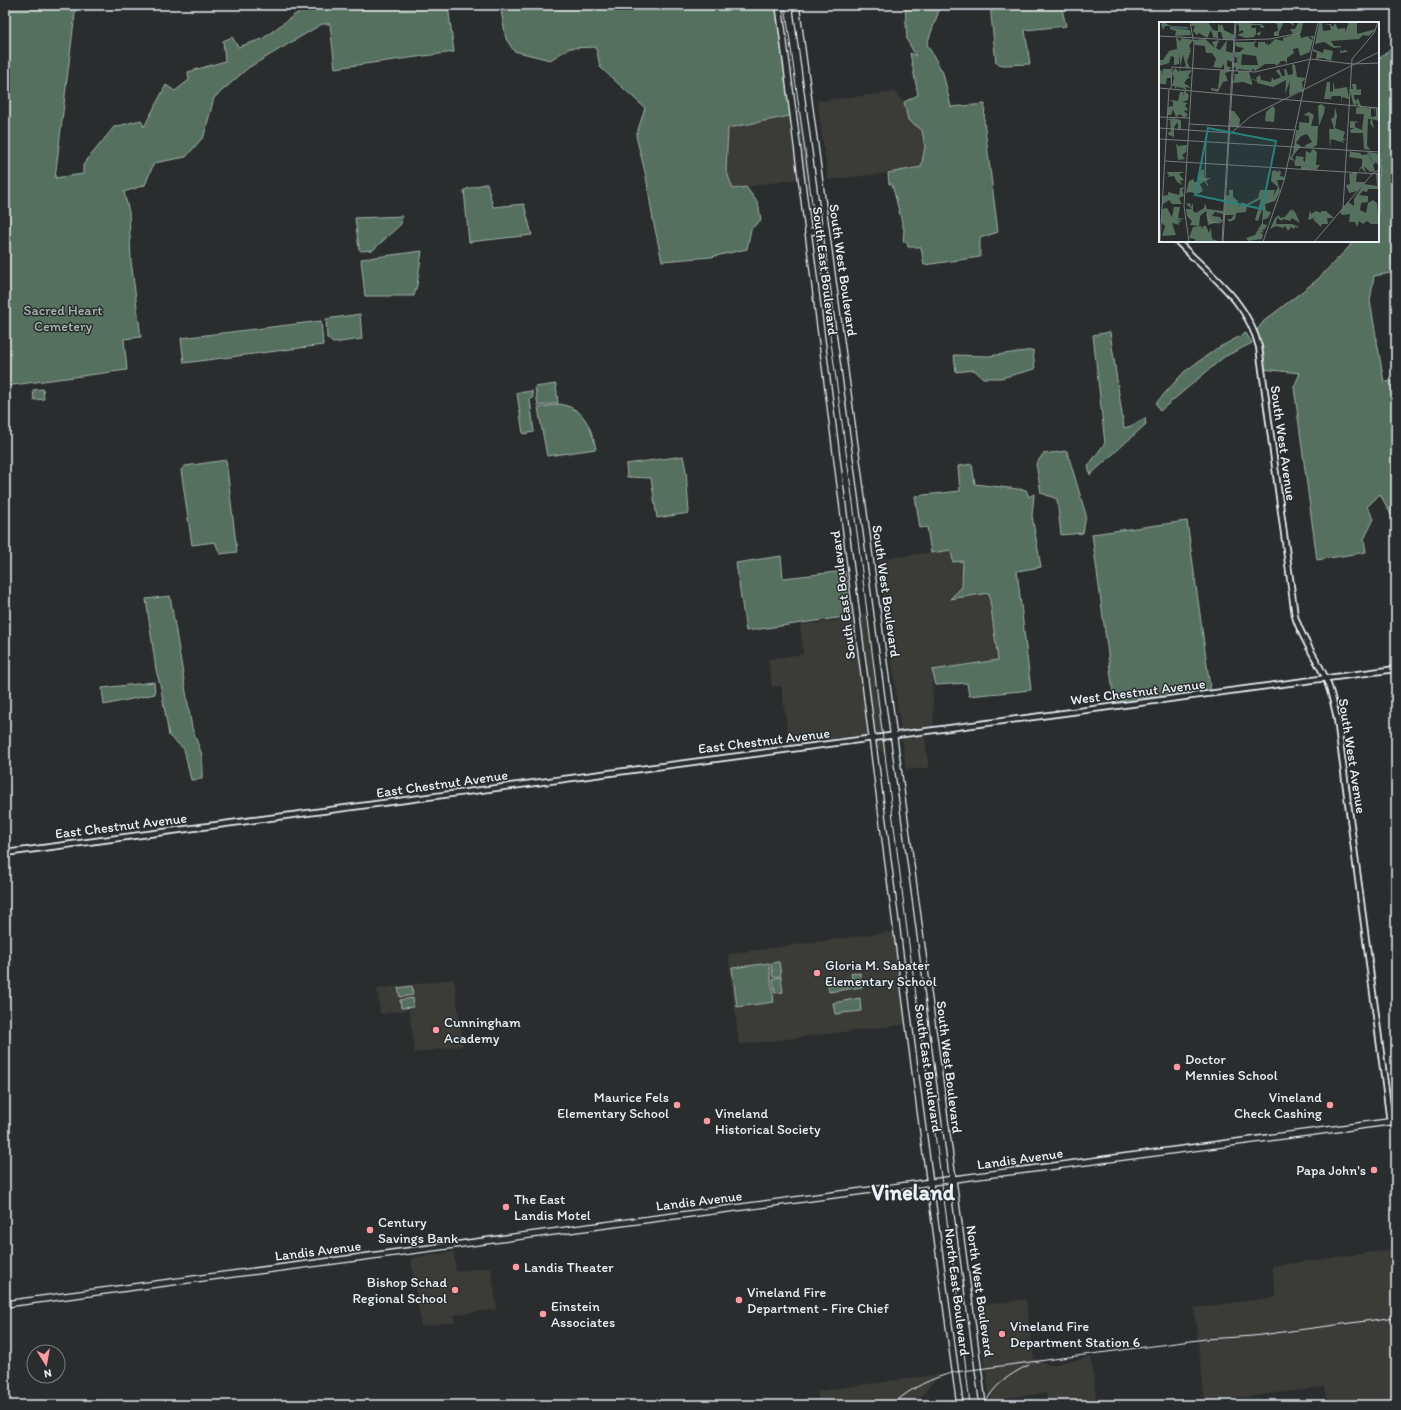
<svg xmlns="http://www.w3.org/2000/svg" width="1401" height="1410" font-family="Itim,sans-serif">
  <style>
    .built { fill: #3b3a37 }
    .green { fill: #56705e; stroke: #9fb0ab }
    .lines { fill: none; stroke-linecap: round; stroke-linejoin: round }
    .minor-casing { stroke: #e8f1f8; stroke-width: 8 }
    .major-casing { stroke: #e8f1f8; stroke-width: 8 }
    .minor { stroke: #2a2d2e; stroke-width: 4.5 }
    .major { stroke: #2a2d2e; stroke-width: 5.5 }
    .rail { stroke: #e8f1f8; stroke-width: 1 }
    .poi-dot { fill: #ff9aa2; stroke: #2a2d2e; stroke-width: 1.5 }
    .labels { text-anchor: middle; dominant-baseline: central; stroke-width: 3; stroke-linejoin: round; paint-order: stroke }
    .street-label { font-size: 14px; fill: #e8f1f8; stroke: #2a2d2e }
    .park-label { font-size: 14px; fill: #a6b7b3; stroke: #2a2d2e }
    .poi-label { font-size: 14px; fill: #e8f1f8; stroke: #2a2d2e; text-anchor: start }
    .town-label { font-size: 22px; font-weight: bold; fill: #e8f1f8; stroke: #2a2d2e }
    .inset-river { fill: none; stroke: #46636a; stroke-width: 2 }
    .inset-road { fill: none; stroke: #767b7f; stroke-width: 1 }
    .view { fill: #25827c; fill-opacity: 0.15; stroke: #25827c; stroke-width: 2 }
    .inset-edge { fill: none; stroke: #e8f1f8; stroke-width: 2 }
  </style>
  <rect width="100%" height="100%" fill="#2a2d2e"/>
  <filter id="ink" filterUnits="userSpaceOnUse"><feTurbulence type="fractalNoise" baseFrequency=".025" numOctaves="2"/><feDisplacementMap in="SourceGraphic" scale="8" xChannelSelector="R" yChannelSelector="G"/><feConvolveMatrix kernelMatrix="1 2 1 2 8 2 1 2 1" color-interpolation-filters="sRGB"/></filter>
  <g filter="url(#ink)">
    <g class="built">
      <polygon points="894,92 904,102 908,120 922,129 929,166 888,173 828,180 817,101"/>
      <polygon points="801,109 811,180 798,179 733,189 726,170 728,128 790,116"/>
      <polygon points="951,550 953,562 963,560 962,587 950,599 989,593 998,660 932,670 934,731 924,732 929,768 906,770 878,559"/>
      <polygon points="868,611 887,757 868,739 790,749 781,686 772,687 768,659 803,654 800,625 855,618"/>
      <polygon points="897,931 910,1024 739,1045 728,954"/>
      <polygon points="454,979 463,1046 415,1053 409,1010 380,1014 377,989"/>
      <polygon points="1396,1249 1396,1405 1328,1405 1325,1387 1205,1402 1194,1308 1276,1297 1272,1266"/>
      <polygon points="454,1252 456,1271 491,1267 497,1309 454,1315 455,1322 421,1326 411,1258"/>
      <polygon points="1026,1299 1034,1359 1051,1365 1091,1357 1097,1405 1048,1405 1046,1393 991,1400 989,1395 977,1306"/>
      <polygon points="940,1374 914,1405 819,1405 817,1391"/>
    </g>
    <g class="green">
      <polygon points="8,5 76,5 55,178 83,174 83,165 114,127 141,120 144,127 166,85 175,91 189,80 188,72 225,61 223,41 232,37 238,47 262,39 308,5 448,5 454,52 335,68 330,24 322,24 248,68 214,98 204,136 186,157 154,163 145,185 124,192 129,212 131,261 141,337 124,339 127,370 5,386 5,24"/>
      <polygon points="500,5 775,5 790,116 728,128 726,170 733,189 746,187 758,203 761,220 751,229 747,249 711,257 662,261 653,220 646,176 636,136 645,108 600,67 596,47 570,48 550,60 514,51 506,39"/>
      <polygon points="905,5 941,5 927,44 943,73 951,107 985,104 984,121 998,232 980,238 980,257 924,265 921,247 908,247 907,242 903,242 904,230 892,184 889,184 888,173 921,167 925,147 922,130 908,120 904,102 918,95 910,53 916,56 907,40"/>
      <polygon points="990,5 1061,5 1066,26 1025,30 1030,64 1003,65 996,63"/>
      <polygon points="1392,48 1396,49 1396,272 1374,276 1370,301 1384,382 1396,381 1396,524 1380,494 1367,507 1374,519 1364,539 1366,552 1317,560 1294,387 1300,373 1262,369 1257,330 1264,321 1317,280 1350,246 1351,241 1378,241 1378,58 1380,58"/>
      <polygon points="487,183 493,207 524,204 532,235 469,242 464,190"/>
      <polygon points="402,216 401,224 373,250 361,251 359,249 355,218"/>
      <polygon points="422,251 417,285 414,296 365,296 361,259"/>
      <polygon points="360,314 362,339 333,343 327,338 326,319"/>
      <polygon points="321,321 323,345 184,363 181,338"/>
      <polygon points="1110,332 1124,428 1131,426 1145,418 1146,424 1090,475 1088,466 1105,443 1093,335"/>
      <polygon points="1246,333 1252,343 1224,357 1160,411 1156,403 1184,372 1216,349"/>
      <polygon points="1033,350 1035,369 1001,378 983,378 974,370 956,372 954,355 989,356"/>
      <polygon points="556,384 558,403 538,406 535,387"/>
      <polygon points="43,389 44,399 34,400 33,390"/>
      <polygon points="532,391 533,398 530,399 534,432 523,434 517,393"/>
      <path d="M560,404C564,405 568,406 572,408C587,414 593,435 596,449L547,456L538,408Z"/>
      <polygon points="1067,451 1086,515 1083,533 1061,535 1057,499 1041,493 1036,464 1043,454"/>
      <polygon points="683,456 686,471 689,513 657,518 651,478 627,477 626,464"/>
      <polygon points="226,460 237,552 220,554 215,542 192,545 181,470 185,466"/>
      <polygon points="972,464 975,484 1026,490 1029,497 1034,494 1032,516 1041,567 1017,571 1031,690 969,696 967,683 936,685 932,670 998,660 989,593 950,599 962,587 963,561 953,562 951,550 931,553 927,527 920,528 915,496 960,491 958,466"/>
      <polygon points="1187,521 1211,694 1115,707 1092,534"/>
      <polygon points="781,556 783,578 845,571 851,616 746,631 736,563"/>
      <polygon points="170,596 192,728 202,755 202,779 191,780 184,749 169,736 161,688 156,670 146,599"/>
      <polygon points="154,682 155,694 104,705 102,688"/>
      <polygon points="779,962 781,976 773,977 771,963"/>
      <polygon points="769,963 774,1002 737,1007 732,968"/>
      <polygon points="855,972 855,974 860,973 862,987 829,992 826,976 830,975 831,981 852,978 851,973"/>
      <polygon points="781,977 783,992 775,993 773,979"/>
      <polygon points="412,986 413,995 400,997 398,988"/>
      <polygon points="413,998 414,1007 401,1008 400,1000"/>
      <polygon points="860,998 861,1011 835,1014 833,1003"/>
    </g>
    <g class="lines">
      <defs>
        <g id="minor">
          <path d="M1177,241C1210,276 1246,298 1259,347L1295,616C1301,637 1315,656 1325,677C1331,690 1334,704 1337,719L1390,1122"/>
          <polyline points="5,853 1396,669"/>
        </g>
        <g id="major">
          <path d="M779,5C840,472 895,939 960,1405"/>
          <polyline points="796,5 983,1405"/>
          <polyline points="808,232 826,229"/>
          <polyline points="5,1304 1396,1121"/>
        </g>
      </defs>
      <use href="#minor" class="minor-casing"/>
      <use href="#major" class="major-casing"/>
      <use href="#minor" class="minor"/>
      <use href="#major" class="major"/>
      <g class="rail">
        <polyline points="785,5 858,540 907,930 959,1308 970,1405"/>
        <path d="M892,1405C910,1388 932,1378 955,1372L1206,1339L1253,1336L1396,1317"/>
        <path d="M984,1405C993,1386 1009,1374 1029,1365"/>
      </g>
    </g>
  </g>
  <g class="poi-dot">
    <circle cx="817" cy="973" r="4"/>
    <circle cx="436" cy="1030" r="4"/>
    <circle cx="1177" cy="1067" r="4"/>
    <circle cx="677" cy="1105" r="4"/>
    <circle cx="1330" cy="1105" r="4"/>
    <circle cx="707" cy="1121" r="4"/>
    <circle cx="1374" cy="1170" r="4"/>
    <circle cx="506" cy="1207" r="4"/>
    <circle cx="370" cy="1230" r="4"/>
    <circle cx="516" cy="1267" r="4"/>
    <circle cx="455" cy="1290" r="4"/>
    <circle cx="739" cy="1300" r="4"/>
    <circle cx="543" cy="1314" r="4"/>
    <circle cx="1002" cy="1334" r="4"/>
  </g>
  <g class="labels">
    <g class="street-label">
      <text transform="translate(843 270) rotate(82)">South West Boulevard</text>
      <text transform="translate(825 271) rotate(83)">South East Boulevard</text>
      <text transform="translate(1283 443) rotate(82)">South West Avenue</text>
      <text transform="translate(886 591) rotate(82)">South West Boulevard</text>
      <text transform="translate(843 595) rotate(-97)">South East Boulevard</text>
      <text transform="translate(1138 692) rotate(-7)">West Chestnut Avenue</text>
      <text transform="translate(764 741) rotate(-7)">East Chestnut Avenue</text>
      <text transform="translate(1352 756) rotate(81)">South West Avenue</text>
      <text transform="translate(442 784) rotate(-8)">East Chestnut Avenue</text>
      <text transform="translate(121 826) rotate(-7)">East Chestnut Avenue</text>
      <text transform="translate(949 1067) rotate(83)">South West Boulevard</text>
      <text transform="translate(928 1068) rotate(82)">South East Boulevard</text>
      <text transform="translate(1020 1159) rotate(-8)">Landis Avenue</text>
      <text transform="translate(699 1201) rotate(-7)">Landis Avenue</text>
      <text transform="translate(318 1251) rotate(-7)">Landis Avenue</text>
      <text transform="translate(980 1291) rotate(82)">North West Boulevard</text>
      <text transform="translate(957 1292) rotate(83)">North East Boulevard</text>
    </g>
    <g class="park-label">
      <text x="63" y="310">Sacred Heart<tspan x="63" dy="16">Cemetery</tspan></text>
    </g>
    <g class="poi-label">
      <text x="825" y="965">Gloria M. Sabater<tspan x="825" dy="16">Elementary School</tspan></text>
      <text x="444" y="1022">Cunningham<tspan x="444" dy="16">Academy</tspan></text>
      <text x="1185" y="1059">Doctor<tspan x="1185" dy="16">Mennies School</tspan></text>
      <text x="669" y="1097" text-anchor="end">Maurice Fels<tspan x="669" dy="16">Elementary School</tspan></text>
      <text x="1322" y="1097" text-anchor="end">Vineland<tspan x="1322" dy="16">Check Cashing</tspan></text>
      <text x="715" y="1113">Vineland<tspan x="715" dy="16">Historical Society</tspan></text>
      <text x="1366" y="1170" text-anchor="end">Papa John's</text>
      <text x="514" y="1199">The East<tspan x="514" dy="16">Landis Motel</tspan></text>
      <text x="378" y="1222">Century<tspan x="378" dy="16">Savings Bank</tspan></text>
      <text x="524" y="1267">Landis Theater</text>
      <text x="447" y="1282" text-anchor="end">Bishop Schad<tspan x="447" dy="16">Regional School</tspan></text>
      <text x="747" y="1292">Vineland Fire<tspan x="747" dy="16">Department - Fire Chief</tspan></text>
      <text x="551" y="1306">Einstein<tspan x="551" dy="16">Associates</tspan></text>
      <text x="1010" y="1326">Vineland Fire<tspan x="1010" dy="16">Department Station 6</tspan></text>
    </g>
    <g class="town-label">
      <text x="913" y="1192">Vineland</text>
    </g>
  </g>
  <g transform="translate(1159 22)">
    <rect width="220" height="220" fill="#2a2d2e"/>
    <path d="M4,0L12,4L13,6L31,8L32,13L16,14L17,9L11,7V4H6L4,8L2,2ZM33,0H49L54,8L59,9V1L61,4L63,2L65,8L75,13V18L64,17L62,10H59V17L56,15L55,17L52,8L48,16L40,11L38,13L34,9L36,4H32ZM77,0L99,2L125,0L120,10V14H115V10L119,9L118,2L115,1L102,2L106,5L102,6L101,3H93L92,6H97V12L102,9L101,14L97,12L95,15L87,16L78,13L85,10L83,8L80,10V4ZM129,0H148L144,1L142,11L134,12L131,7H136L139,1H134L135,4ZM163,0L164,9L172,8L171,3H164L172,2L174,5L176,1L179,7L186,6V10L190,0L198,1V12L217,7L210,14L204,13L200,17L172,19L175,24H182V29L187,28L189,30L181,31L182,25L175,26L165,20L156,22L160,1ZM141,11L142,16L149,14L151,17L154,18L151,14H155L151,30L141,34L139,26L134,27L135,31L128,36V42L126,39H122L118,44L116,42H106L96,49L94,46L93,49L80,47L78,49L75,44V41L79,40L77,37H80L76,35V30H81L85,26L79,25L76,23L77,20H95L97,18L95,24L99,26V20H106L107,23L109,21V24L116,17L124,19V16ZM83,32L97,34L99,43H82ZM17,15L21,19L23,16L34,18L30,24L32,27L29,28H32L28,40L31,46L25,45L27,44L24,33L21,45V31L20,42L15,43V35L12,34L10,41L0,44V38H4L10,29L18,27ZM46,17L56,26L53,20L60,18L57,26L61,28L68,18L67,29L74,31L73,40L68,38V44L72,46L70,48H65V42L62,46L54,45L57,37L53,31H47L46,24L36,23L35,18ZM154,27L164,31L165,27L174,29L172,39L164,36L157,37L158,31L154,29ZM133,42L136,43L138,55L147,56L143,60L144,70L140,69L130,74L131,59L126,72L127,58L114,65L98,61V59L90,57L93,59V63L84,60L74,61L76,53L74,52H79V49L90,50L92,57L98,58L97,56L101,53L102,58L112,60L113,55L115,58L122,55L117,49L120,47L123,54H126L125,47H127L129,53L134,52ZM16,46L20,50L21,46L22,49L33,48L29,54L32,56H29L25,61L32,66L26,65L28,68L21,65L20,67L19,64L16,67V64H13L15,56L13,51ZM4,47H12V56H8L7,62H1L0,64V49L3,48V54ZM61,48L73,49L66,51L69,59L64,60L59,70L52,68V66L59,67ZM168,60H171V70L174,69V60L176,67L188,65L190,77L183,75V82L182,74H173L171,80L172,72L171,77H165ZM193,62H197L198,68L202,67V73H195V76L197,79L199,76L202,84H199L198,81L196,84L194,82L191,67H194ZM25,68L30,73L29,78L23,80L29,81L26,83L29,88L25,89L29,93L25,96L21,92L17,95L14,87L12,93H9V85L14,84V80L10,78L19,79L21,70H24V75ZM162,82L166,85L165,91L160,104L159,84ZM114,84L116,87L115,100L106,99L107,90ZM176,85L178,94L176,106L186,110L184,116L187,118H183L186,121L172,117L171,126L170,107H175L172,97L175,95ZM201,85L216,86L215,91V86L212,87V95L217,94V86H220V99L213,97L215,107L211,101L212,97H209L208,123L211,128L205,127L204,111H192L191,108L195,106H191V99L200,100L196,101V105L203,108L205,92H197V86ZM72,89H75L81,97L80,105L71,104ZM150,90L155,93L152,104H159L158,123L152,126L145,124L153,120L148,112L142,114L137,121L142,124L133,135L136,140L137,134L145,135L144,138L146,140L147,129L151,131L154,127L158,130L157,143H161L157,148L142,147V144H136L135,139L130,137L134,131L137,108H140V100L150,101V94L144,93ZM12,96V99L13,96L22,98V107H19V100L15,105V115L8,112L12,109L11,98H8ZM17,121L19,124L28,123L27,130L23,133L26,137L19,138ZM188,129L201,131L203,133L210,132L211,137L210,130L220,132V145L217,140L214,143L216,149L211,150L205,144L207,151L202,146L199,151L201,146L203,144V137L190,135L191,130ZM45,147V156H52L41,162L44,169L39,172L31,170L27,171L30,159L35,157V160H40V149ZM119,147V151L120,148L122,150L121,154L125,155V158H118L121,169L116,179L106,182L107,189L112,190L109,196L104,198V202L108,203L106,207L103,208L105,210L101,211L104,212L103,217L89,219L87,216L96,213L103,201L104,185L99,199L96,198L102,177L88,184L87,190L77,191L76,197L71,200L68,197H72L75,193H65L67,174L70,173V168H74V175L79,179L80,184L83,183L82,180L88,182L99,176L101,168H116L114,175L119,165L112,159L113,149L117,148L118,151ZM220,148V167H209L208,170L204,169L200,173L209,174V180L202,181L201,188L207,191L209,181L214,178L218,181L220,202H212L208,199L204,202L200,199L198,205L196,200H190L191,192L183,193L181,190L189,180L195,184V177L205,162L218,164L217,152ZM8,150H26L20,152L25,158L21,159L24,163L18,160L15,154L7,155L10,154ZM194,151H198L197,160H206L198,169L190,171L187,163L191,162L190,152ZM26,165L23,168L25,174L20,176L23,182H13L10,178L3,183L4,174L9,173V170L20,173L21,166ZM31,181L32,185L34,181V189L37,191L45,186L46,181L48,187L64,189V192L56,190L53,194L61,195L63,199L49,203L47,189L41,194L40,204L31,203L33,199L28,194L27,187H33L27,182ZM15,185H21L19,196L26,197L18,198L23,199L19,201L21,203L13,201L17,213L3,214L6,204L2,200L3,187L8,186L13,195ZM132,187V191L133,187L136,190L141,201L133,196L131,199L124,197L123,199L118,196L117,202H132L139,204V207L137,204L135,207L132,205L129,209L126,204L124,206L117,204L111,207L116,196L120,193L121,196L126,195ZM151,188L152,192L157,189L162,191V189H167L175,196H168L169,202H163L162,205L154,197L158,195L149,198ZM42,204L44,207V204H47L50,211L52,206L53,217L62,220H36V217L30,216L34,205Z" fill="#56705e" fill-rule="evenodd"/>
    <path class="inset-river" d="M13,5L29,6M209,130L214,141"/>
    <path class="inset-road" d="M0,14L75,18M77,18L111,17L141,11M0,66L220,86M12,67L13,45L96,50L152,37L193,42L220,41M0,95L30,96M30,102L136,108M0,106L72,111L92,94L220,30M0,117L220,130M47,120L46,158L49,164M6,139L220,152M184,186L193,37L215,11L219,0M48,192L51,200L61,201L65,197M1,220L10,67M30,220L25,184L35,22L31,0M63,220L76,0M64,220L77,0M104,220L125,159L159,0M155,220L214,151L220,148"/>
    <path class="view" d="M49,106L117,119L103,187L36,173Z"/>
    <rect width="220" height="220" class="inset-edge"/>
  </g>
  <rect width="1401" height="1410" fill="none" stroke="#2a2d2e" stroke-width="20"/>
  <rect x="10" y="10" width="1381" height="1390" fill="none" stroke="#e8f1f8" stroke-width="1.5" filter="url(#ink)"/>
  <g transform="translate(46 1364) rotate(169)"><circle r="19" fill="#2a2d2e" stroke="#767b7f"/>
  <path d="M0-3L7 15L0 10L-7 15Z" fill="#ff9aa2"/>
  <text y="-6" font-size="11" font-weight="bold" text-anchor="middle" fill="#e8f1f8">N</text>
  </g>
</svg>
